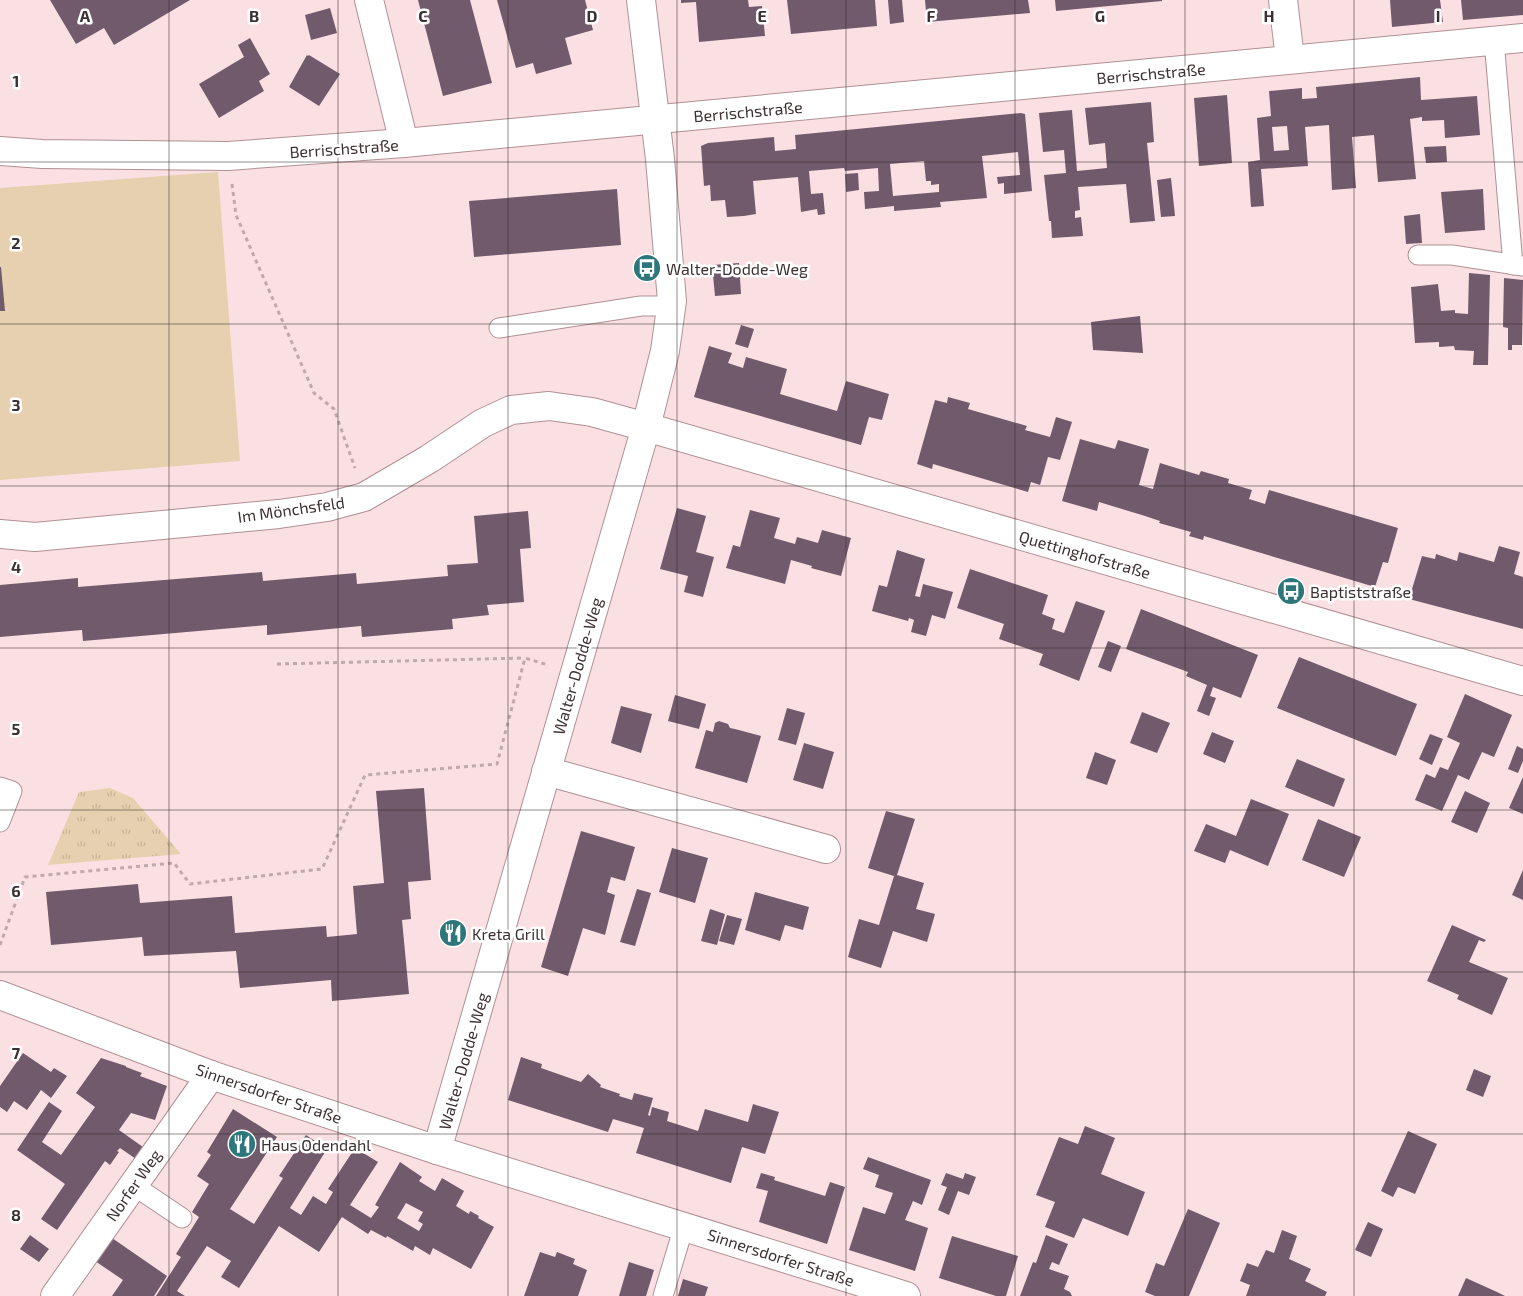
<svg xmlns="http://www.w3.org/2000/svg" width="1523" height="1296" font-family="'Exo 2',sans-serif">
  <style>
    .green { fill: #e6d0af }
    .park { fill: url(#park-tufts) }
    .building { fill: #715a6b; fill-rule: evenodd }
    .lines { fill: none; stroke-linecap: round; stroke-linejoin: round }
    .service-casing { stroke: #af9094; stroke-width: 21 }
    .minor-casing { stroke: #af9094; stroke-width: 30 }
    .tertiary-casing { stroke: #af9094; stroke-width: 30 }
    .path { stroke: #bfa9ac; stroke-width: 3; stroke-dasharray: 4 4; stroke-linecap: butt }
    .service { stroke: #fff; stroke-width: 19 }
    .minor { stroke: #fff; stroke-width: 28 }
    .tertiary { stroke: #fff; stroke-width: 28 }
    .grid { fill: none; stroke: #3d3032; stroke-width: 1; stroke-opacity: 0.55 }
    .labels { text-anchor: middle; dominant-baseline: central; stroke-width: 5; stroke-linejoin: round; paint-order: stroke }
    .street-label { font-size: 16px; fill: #3d3032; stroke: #fff }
    .poi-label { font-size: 16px; fill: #3d3032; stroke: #fff; text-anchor: start }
    .grid-label { font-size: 16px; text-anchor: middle; font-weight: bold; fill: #3d3032; stroke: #fff; stroke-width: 5; stroke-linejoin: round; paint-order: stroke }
  </style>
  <defs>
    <pattern id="park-tufts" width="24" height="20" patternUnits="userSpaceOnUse" patternTransform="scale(1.25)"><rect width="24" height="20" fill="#e6d0af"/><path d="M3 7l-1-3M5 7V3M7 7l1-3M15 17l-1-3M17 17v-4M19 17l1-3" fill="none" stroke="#c6b397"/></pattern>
  </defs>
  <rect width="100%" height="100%" fill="#fbe0e3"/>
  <polygon class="green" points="218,172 240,461 0,480 0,188"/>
  <polygon class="park" points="110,788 133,798 181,854 48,865 79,792"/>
  <g class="building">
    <polygon points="50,0 190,0 114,45 104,28 76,44"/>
    <polygon points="418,0 470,0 492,83 443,96"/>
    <polygon points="497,0 585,0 593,30 565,38 572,64 536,74 533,63 516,68"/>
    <polygon points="681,0 748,0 749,7 762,6 765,36 699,42 696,2 681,3"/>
    <polygon points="787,0 875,0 877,26 791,34"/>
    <polygon points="888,0 902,0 904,22 890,24"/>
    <polygon points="925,0 1028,0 1030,13 927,22"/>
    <polygon points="1055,0 1162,0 1162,1 1056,11"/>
    <polygon points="1390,0 1440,0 1443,22 1392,27"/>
    <polygon points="1461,0 1523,0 1523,15 1463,20"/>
    <polygon points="330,8 337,33 311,40 305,15"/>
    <polygon points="250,38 270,74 259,81 264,91 219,118 199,84 244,57 238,45"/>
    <polygon points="307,55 308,56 309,55 340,74 319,106 289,87"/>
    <path d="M1420,77L1421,100L1477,96L1480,135L1445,138L1444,120L1422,121V117L1410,119L1416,179L1378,182L1374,135L1352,137L1356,188L1332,190L1329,125L1305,127L1308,166L1261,169L1264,206L1251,207L1248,162L1260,160L1257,118L1271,116L1269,91L1302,88V99L1317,98L1316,87ZM1287,126L1289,150L1274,151L1272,127Z"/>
    <polygon points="1227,95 1232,163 1199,166 1194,98"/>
    <polygon points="1151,102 1154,142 1147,143 1155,221 1130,223 1126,184 1078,187 1080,210 1075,211 1075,218 1081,217 1083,236 1052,238 1051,221 1049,221 1044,175 1066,173 1064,150 1043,152 1039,113 1072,110 1077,171 1107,168 1105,143 1089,145 1085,108"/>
    <path d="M1021,113L1025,114L1032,191L1004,194V183L998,184L997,177L1020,175L1018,152L982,156L987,198L940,202L941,207L894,211V206L865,209L864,192L879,191L878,168L845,171L844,168L809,171L811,194L823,193L825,214L818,215L817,209L801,212L798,177L753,181L756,214L744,216L727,217L725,200L711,201L710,185L704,186L701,146L708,143L774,137L775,151L796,149L795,135ZM924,161L926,181H931V185L939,184V192L893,196L890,164Z"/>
    <polygon points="1446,146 1447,162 1426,163 1424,147"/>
    <polygon points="858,173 859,190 846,192 845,174"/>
    <polygon points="1171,178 1175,216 1161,217 1157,180"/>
    <polygon points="617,189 621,245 474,257 469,201"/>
    <polygon points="1483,189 1485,230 1445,233 1441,192"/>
    <polygon points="1420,214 1422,243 1406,244 1404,216"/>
    <polygon points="739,263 741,294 715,296 712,265"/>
    <polygon points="0,267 1,267 5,311 0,311"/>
    <polygon points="1469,273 1490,275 1488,365 1473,365 1474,351 1455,350 1454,346 1439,347 1439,342 1415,343 1411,287 1438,284 1441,311 1455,310 1455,313 1468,314"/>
    <polygon points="1504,278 1523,280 1522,345 1512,345 1512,350 1508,350 1508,328 1503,327"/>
    <polygon points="1140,316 1143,353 1093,350 1091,322"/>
    <polygon points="741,325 754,329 748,348 735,344"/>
    <polygon points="709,346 732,353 728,363 743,368 746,357 787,369 780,394 837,411 846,381 889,394 882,420 869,417 861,445 694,397"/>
    <polygon points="948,397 970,403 968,409 1027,426 1025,430 1050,437 1056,417 1072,422 1060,460 1048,457 1040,485 1031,482 1028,492 933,464 932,469 917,464 935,400 947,403"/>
    <polygon points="1080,439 1115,449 1118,440 1149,449 1139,485 1153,489 1160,463 1199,475 1201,471 1229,479 1228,483 1252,490 1249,499 1265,504 1269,490 1398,528 1388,563 1383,562 1375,587 1204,536 1203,540 1189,536 1191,532 1159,523 1160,521 1145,516 1099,502 1097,511 1062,501"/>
    <polygon points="677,508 706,516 696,552 714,557 703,597 684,592 688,576 660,569"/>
    <polygon points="750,510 780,518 774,538 795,544 797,537 818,543 822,530 851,538 841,576 811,568 812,566 791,560 785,584 726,568 733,545 740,547"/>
    <polygon points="528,511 531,548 520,549 524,602 487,605 489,615 452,619 453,629 362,637 361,626 267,635 267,625 83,641 82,630 0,637 0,585 78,578 78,587 262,572 263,581 356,573 357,584 448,576 447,565 478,563 474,516"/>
    <polygon points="1499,546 1520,552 1514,574 1523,577 1523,629 1409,599 1422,556 1435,559 1436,554 1457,561 1459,552 1494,562"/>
    <polygon points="897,550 925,559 915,596 920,597 923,584 953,592 945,619 932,615 926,636 911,632 914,620 909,618 908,621 872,611 879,585 887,587"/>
    <polygon points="970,569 1048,595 1042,614 1055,619 1052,629 1064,633 1076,601 1105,611 1079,681 1039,665 1043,654 999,639 1004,624 957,608"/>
    <polygon points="1141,609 1258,655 1241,698 1213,687 1210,696 1216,698 1209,716 1197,711 1207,685 1186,676 1188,672 1126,649"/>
    <polygon points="1108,641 1121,646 1111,672 1098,667"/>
    <polygon points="1299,657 1417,704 1396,756 1277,708"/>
    <polygon points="1465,694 1512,715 1494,757 1482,752 1469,780 1458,775 1442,811 1415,800 1426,774 1435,778 1440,767 1448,770 1460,743 1447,737"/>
    <polygon points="675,695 706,704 699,729 668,721"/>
    <polygon points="621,706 652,714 641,753 611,743"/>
    <polygon points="787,708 805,713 796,745 778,740"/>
    <polygon points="1142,712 1170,723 1157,753 1130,743"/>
    <polygon points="719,721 728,724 730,728 735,729 761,736 747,783 695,768 706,730 713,732 715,723"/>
    <polygon points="1212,732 1234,741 1225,763 1203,754"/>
    <polygon points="1430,734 1443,739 1432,765 1419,759"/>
    <polygon points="804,743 834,752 823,789 793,780"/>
    <polygon points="1517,746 1523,749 1523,761 1518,773 1508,769"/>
    <polygon points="1095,752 1116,760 1107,785 1086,778"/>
    <polygon points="1297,759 1345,779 1334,807 1285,787"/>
    <polygon points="1523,777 1523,814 1509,808"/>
    <polygon points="424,788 431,880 408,882 411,919 402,920 409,994 332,1001 331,980 240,988 236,951 144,956 142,937 51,945 46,892 138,884 140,903 232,896 235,933 326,926 327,937 357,934 353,886 384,883 376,791"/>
    <polygon points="1465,791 1490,803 1477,833 1451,822"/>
    <polygon points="1251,799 1289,814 1268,866 1230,850 1225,863 1194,851 1206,824 1236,836"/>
    <polygon points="886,811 915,819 897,875 924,883 916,909 935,914 927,942 893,931 881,968 848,957 859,919 879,925 894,876 868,868"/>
    <polygon points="1318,819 1361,837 1344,877 1302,860"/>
    <polygon points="581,831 635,847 625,881 611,877 607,892 615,895 605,935 583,928 568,976 541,967"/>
    <polygon points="672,848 708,858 695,903 659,892"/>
    <polygon points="1523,870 1523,900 1512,895"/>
    <polygon points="637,889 651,893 635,946 620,942"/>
    <polygon points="755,892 809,907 803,930 785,925 780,941 745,930"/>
    <polygon points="710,909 725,914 717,945 701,941"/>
    <polygon points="727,915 742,919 734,945 719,941"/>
    <polygon points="1452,925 1486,940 1484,942 1479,940 1469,962 1508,978 1492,1015 1457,999 1459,995 1427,981"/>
    <polygon points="23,1053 51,1072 54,1068 67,1076 51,1098 41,1090 27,1110 14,1101 7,1112 0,1107 0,1086"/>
    <polygon points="521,1057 542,1064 541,1068 581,1082 588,1074 601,1085 600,1087 620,1094 619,1096 632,1100 634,1093 653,1098 648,1115 650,1116 652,1107 669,1112 667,1121 698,1131 705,1109 748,1122 753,1104 779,1112 765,1154 742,1147 731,1183 636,1153 644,1128 613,1119 608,1132 508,1100"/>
    <polygon points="101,1058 126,1066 126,1067 142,1073 140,1076 167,1086 155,1120 131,1113 119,1130 143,1147 136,1159 120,1148 117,1151 119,1152 110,1165 105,1161 57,1230 41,1219 65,1184 17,1150 49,1102 62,1111 42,1142 61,1155 95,1107 76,1093"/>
    <polygon points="1474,1069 1491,1076 1483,1097 1466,1090"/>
    <path d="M233,1109L277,1137L230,1209L254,1224L283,1178L279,1176L306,1135L327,1149L290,1208L301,1215L313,1196L326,1204L333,1192L328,1189L355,1148L378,1162L350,1205L371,1218L379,1207L375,1205L400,1162L422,1177L419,1181L435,1191L442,1178L464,1191L456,1206L469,1214L470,1211L479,1216L478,1218L494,1227L471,1269L433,1248L430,1255L415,1246L413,1251L387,1236L386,1238L371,1230L368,1234L342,1217L319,1252L279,1226L239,1288L221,1277L231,1261L207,1246L177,1291L185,1296H156L181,1257L176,1254L199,1217L192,1212L209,1184L197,1176L211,1155L207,1152ZM406,1203L423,1212L418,1221L423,1224L419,1231L397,1218Z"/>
    <polygon points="1085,1126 1115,1138 1101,1174 1145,1192 1128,1236 1083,1218 1074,1238 1045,1227 1055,1202 1036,1195 1059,1137 1078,1144"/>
    <polygon points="1408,1131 1437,1144 1415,1194 1398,1187 1393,1197 1381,1191"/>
    <polygon points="868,1157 931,1180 922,1205 913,1201 905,1220 928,1228 915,1271 849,1250 863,1207 885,1214 893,1193 875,1187 879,1175 863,1169"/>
    <polygon points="761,1173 775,1177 774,1180 825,1196 830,1182 845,1187 827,1244 759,1222 768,1191 756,1188"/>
    <polygon points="946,1173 963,1179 965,1173 976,1177 969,1195 958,1191 949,1215 938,1210 947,1187 941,1185"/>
    <polygon points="1188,1209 1220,1223 1189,1296 1155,1296 1145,1292 1156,1263 1164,1266"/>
    <polygon points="1368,1222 1383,1229 1371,1257 1355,1250"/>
    <polygon points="1282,1230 1297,1236 1289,1259 1311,1269 1305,1281 1327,1292 1325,1296 1246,1296 1250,1285 1240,1281 1247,1263 1258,1267 1266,1250 1274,1253"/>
    <polygon points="30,1235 49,1249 39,1262 20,1249"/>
    <polygon points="1046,1235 1068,1244 1059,1265 1052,1262 1049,1269 1069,1276 1064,1289 1070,1292 1072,1296 1020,1296 1033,1262 1036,1263"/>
    <polygon points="952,1236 1018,1256 1006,1296 996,1296 939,1278"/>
    <polygon points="112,1238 167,1276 154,1296 112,1296 123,1280 95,1261"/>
    <polygon points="540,1252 555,1257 557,1252 575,1259 573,1264 587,1270 578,1296 524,1296"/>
    <polygon points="629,1262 654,1270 646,1296 619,1296"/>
    <polygon points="1466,1278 1497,1292 1505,1296 1458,1296"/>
    <polygon points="683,1279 708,1287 705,1296 678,1296"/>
  </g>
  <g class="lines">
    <defs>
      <g id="service">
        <polyline points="1494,40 1513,265"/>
        <polyline points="1418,255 1452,255 1523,266"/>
        <polyline points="499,328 641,306 671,306"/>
        <polyline points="0,787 12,791 0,822"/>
        <polyline points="133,1185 182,1218"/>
        <polyline points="663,1296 684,1226"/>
      </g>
      <g id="minor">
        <polyline points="369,0 404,143"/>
        <polyline points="1283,0 1290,59"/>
        <polyline points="0,534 35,537 279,514 327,507 364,497 429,459 483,423 511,410 549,406 592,412 646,427 1523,681"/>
        <polyline points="546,771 826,849"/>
        <polyline points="437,1150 646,427 665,351 672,301 660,159 641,0"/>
        <polyline points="55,1296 211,1075"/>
      </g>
      <g id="tertiary">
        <polyline points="0,151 42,154 228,156 404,143 1523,38"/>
        <polyline points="0,995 211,1075 437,1150 906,1296"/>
      </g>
    </defs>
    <use href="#service" class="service-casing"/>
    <use href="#minor" class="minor-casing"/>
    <use href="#tertiary" class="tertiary-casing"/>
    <g class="path">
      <polyline points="232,184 236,215 314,393 334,409 355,468"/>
      <polyline points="277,664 525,658"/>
      <polyline points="0,945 25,877 174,863 190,884 322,869 365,775 497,764 525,658 548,665"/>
    </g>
    <use href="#service" class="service"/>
    <use href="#minor" class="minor"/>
    <use href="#tertiary" class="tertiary"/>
  </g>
  <path class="grid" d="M169,0V1296M338,0V1296M508,0V1296M677,0V1296M846,0V1296M1015,0V1296M1185,0V1296M1354,0V1296M0,162H1523M0,324H1523M0,486H1523M0,648H1523M0,810H1523M0,972H1523M0,1134H1523"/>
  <defs>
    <symbol id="bus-disc" viewBox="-11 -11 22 22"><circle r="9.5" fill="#2d777a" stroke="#fff"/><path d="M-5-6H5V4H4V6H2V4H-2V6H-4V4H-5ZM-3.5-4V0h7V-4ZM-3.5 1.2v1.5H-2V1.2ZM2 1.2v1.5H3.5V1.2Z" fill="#fff"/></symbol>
    <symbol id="restaurant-disc" viewBox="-11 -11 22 22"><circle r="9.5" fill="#2d777a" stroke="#fff"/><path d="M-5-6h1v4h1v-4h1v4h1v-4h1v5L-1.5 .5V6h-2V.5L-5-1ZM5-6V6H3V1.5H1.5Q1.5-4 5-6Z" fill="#fff"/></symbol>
  </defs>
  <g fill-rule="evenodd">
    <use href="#bus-disc" x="631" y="252" width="32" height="32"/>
    <use href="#bus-disc" x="1275" y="575" width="32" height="32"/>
    <use href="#restaurant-disc" x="437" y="917" width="32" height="32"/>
    <use href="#restaurant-disc" x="226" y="1128" width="32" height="32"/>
  </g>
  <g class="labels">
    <g class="street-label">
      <text transform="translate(1151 73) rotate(-5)">Berrischstraße</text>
      <text transform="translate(748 111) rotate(-5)">Berrischstraße</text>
      <text transform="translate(344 148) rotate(-4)">Berrischstraße</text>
      <text transform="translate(291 509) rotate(-8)">Im Mönchsfeld</text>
      <text transform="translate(1085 554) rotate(16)">Quettinghofstraße</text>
      <text transform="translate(577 666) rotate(-74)">Walter-Dodde-Weg</text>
      <text transform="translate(463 1061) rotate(-74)">Walter-Dodde-Weg</text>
      <text transform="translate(269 1093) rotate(19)">Sinnersdorfer Straße</text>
      <text transform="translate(133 1185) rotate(-55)">Norfer Weg</text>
      <text transform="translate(781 1257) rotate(18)">Sinnersdorfer Straße</text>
    </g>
    <g class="poi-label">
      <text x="666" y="268">Walter-Dodde-Weg</text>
      <text x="1310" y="591">Baptiststraße</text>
      <text x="472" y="933">Kreta Grill</text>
      <text x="261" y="1144">Haus Odendahl</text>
    </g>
  </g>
  <g class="grid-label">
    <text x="85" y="22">A</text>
    <text x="254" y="22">B</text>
    <text x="423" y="22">C</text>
    <text x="592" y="22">D</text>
    <text x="762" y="22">E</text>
    <text x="931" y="22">F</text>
    <text x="1100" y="22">G</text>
    <text x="1269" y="22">H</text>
    <text x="1438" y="22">I</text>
    <text x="16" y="87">1</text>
    <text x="16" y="249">2</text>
    <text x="16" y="411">3</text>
    <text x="16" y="573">4</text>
    <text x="16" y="735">5</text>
    <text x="16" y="897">6</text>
    <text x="16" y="1059">7</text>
    <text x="16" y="1221">8</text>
  </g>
</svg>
